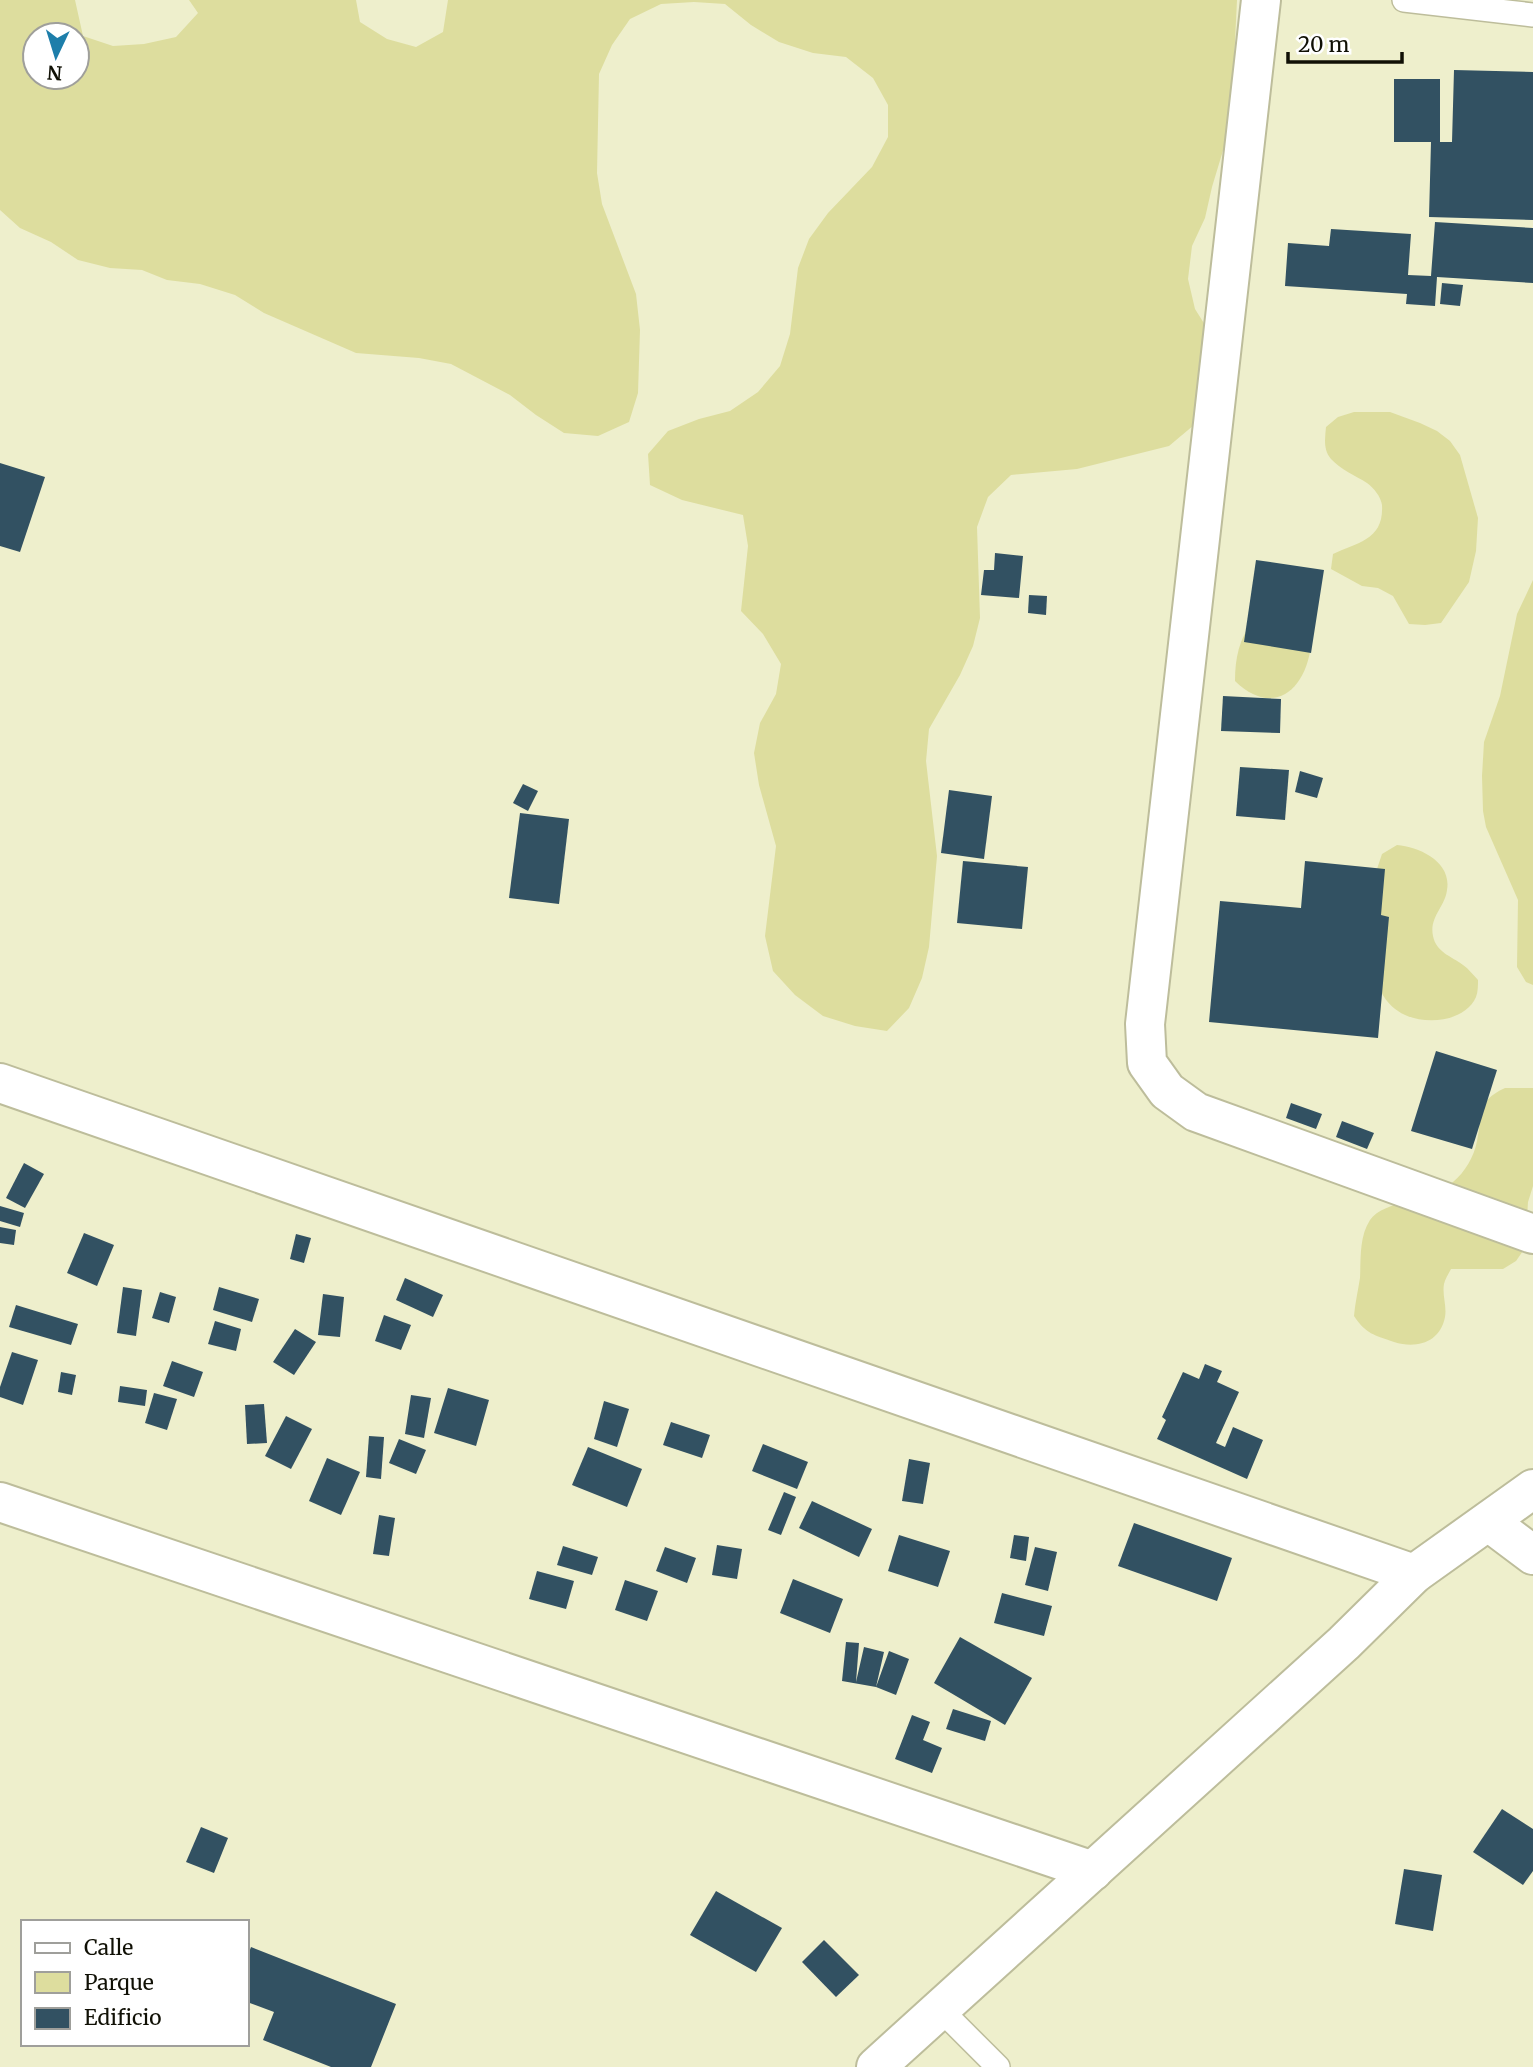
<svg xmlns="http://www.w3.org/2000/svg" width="1533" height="2067" font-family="Merriweather,serif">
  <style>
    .green { fill: #dddd9e; fill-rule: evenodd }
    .building { fill: #325162 }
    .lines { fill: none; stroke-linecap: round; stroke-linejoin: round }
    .lane-casing { stroke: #bdbd9b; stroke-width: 26 }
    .street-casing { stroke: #bdbd9b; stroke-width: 42 }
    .lane { stroke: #fff; stroke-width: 23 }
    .street { stroke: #fff; stroke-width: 38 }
  </style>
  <rect width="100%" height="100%" fill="#eeefcc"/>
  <g class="green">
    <path d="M0,0H75L83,36L113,46L144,44L176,37L198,13L189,0H356L360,22L387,39L416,47L443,32L448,0H1237L1231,124L1212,187L1205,218L1192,246L1188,279L1195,309L1212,336L1194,425L1169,446L1077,469L1011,475L988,497L977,527L980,618L973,646L960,675L929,729L926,761L937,856L929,947L922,978L909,1008L887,1031L855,1026L823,1016L795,995L773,971L765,936L776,846L759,785L754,753L760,723L776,694L781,664L763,634L741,611L748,546L743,515L682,500L650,485L648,454L668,431L699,419L730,411L758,392L780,366L790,334L798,268L809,239L828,213L872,167L888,137V105L873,78L846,57L813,53L779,42L751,25L725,4L694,2L661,4L630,19L612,45L599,74L597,173L602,204L636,294L640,330L638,393L629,422L598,436L564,433L536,415L510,395L451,364L419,358L356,353L264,313L235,295L200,284L167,280L142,270L110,268L78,260L51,242L20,228L0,210ZM35,35H77V77H35Z"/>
    <path d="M1354,412H1390L1420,423L1437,431L1450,441L1460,455L1478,518L1476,551L1469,582L1441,623L1425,625L1409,624L1393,596L1378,588L1362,586L1331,569L1333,554C1358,542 1384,540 1382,505C1381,497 1374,488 1367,483C1356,476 1340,469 1331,459C1323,450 1325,438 1326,427L1338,417Z"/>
    <polygon points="1533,580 1533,985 1526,982 1517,967 1518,900 1486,827 1483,811 1482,776 1484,742 1500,696 1517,614"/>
    <path d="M1253,621L1311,645C1306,690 1273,718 1235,681C1235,658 1239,639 1253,621Z"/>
    <path d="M1397,845C1420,847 1452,862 1447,890C1445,907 1429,917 1433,936C1436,952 1451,956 1463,965C1469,969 1473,975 1478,980C1478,985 1478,992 1476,997C1464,1024 1419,1026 1398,1011C1388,1005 1383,995 1377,986V869L1382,854Z"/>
    <path d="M1505,1088H1533V1186L1528,1202L1525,1248L1516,1261L1503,1269H1451C1449,1273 1445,1279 1444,1284C1442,1295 1447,1306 1445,1317C1440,1343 1416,1349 1394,1342C1374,1335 1366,1334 1354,1316C1355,1303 1358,1291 1360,1278C1361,1259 1359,1237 1370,1220C1384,1200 1433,1200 1453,1182C1465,1172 1474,1157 1477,1141C1483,1114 1475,1102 1505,1088Z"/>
  </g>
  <g class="building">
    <polygon points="1454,70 1533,72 1533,220 1429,217 1431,142 1394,142 1394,79 1440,79 1440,142 1452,142"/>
    <polygon points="1435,222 1533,228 1533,283 1437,277 1435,306 1406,304 1407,294 1285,286 1288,243 1329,246 1331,229 1411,234 1408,275 1431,276"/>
    <polygon points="1442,283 1463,285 1460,306 1440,304"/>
    <polygon points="0,463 45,477 20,552 0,546"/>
    <polygon points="995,553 1023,556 1019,598 981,595 984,570 994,570"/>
    <polygon points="1256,560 1324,570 1311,653 1244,642"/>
    <polygon points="1029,595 1047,596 1046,615 1028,613"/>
    <polygon points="1223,696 1281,699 1280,733 1221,731"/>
    <polygon points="1240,767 1289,770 1285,820 1236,816"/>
    <polygon points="1300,771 1323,778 1317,798 1295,792"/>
    <polygon points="523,784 538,791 528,811 513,803"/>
    <polygon points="949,790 992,796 984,859 941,853"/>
    <polygon points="520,813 569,819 559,904 509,898"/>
    <polygon points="963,861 1028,867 1022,929 957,923"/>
    <polygon points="1305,861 1385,869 1381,915 1389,917 1378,1038 1209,1022 1220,901 1301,908"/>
    <polygon points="1436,1051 1497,1070 1472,1149 1411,1131"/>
    <polygon points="1291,1103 1322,1114 1316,1129 1286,1118"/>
    <polygon points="1342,1121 1374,1133 1367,1149 1336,1137"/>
    <polygon points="24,1163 44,1174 25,1208 6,1198"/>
    <polygon points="0,1206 24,1213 20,1227 0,1221"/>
    <polygon points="0,1227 16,1230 14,1245 0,1243"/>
    <polygon points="84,1233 114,1245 97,1286 67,1273"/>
    <polygon points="296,1234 311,1238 304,1263 290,1259"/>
    <polygon points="405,1278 443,1295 433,1317 396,1300"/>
    <polygon points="123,1287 142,1290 136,1336 117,1333"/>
    <polygon points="219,1287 259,1299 252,1322 213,1310"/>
    <polygon points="160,1292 176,1297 169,1323 152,1318"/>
    <polygon points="323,1294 344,1297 340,1337 318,1335"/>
    <polygon points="16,1305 78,1324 71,1345 9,1327"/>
    <polygon points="384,1315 411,1325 401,1350 375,1341"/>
    <polygon points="215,1321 241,1329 236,1351 208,1344"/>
    <polygon points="295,1329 316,1342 294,1375 273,1362"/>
    <polygon points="12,1352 38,1360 23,1405 0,1397 0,1387"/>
    <polygon points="172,1361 203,1372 194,1397 163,1386"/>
    <polygon points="1205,1364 1222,1371 1217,1382 1239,1392 1216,1443 1225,1447 1233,1427 1263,1440 1247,1479 1157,1439 1166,1420 1162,1417 1183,1372 1199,1379"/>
    <polygon points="61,1372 76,1375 72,1395 58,1392"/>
    <polygon points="120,1386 147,1390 145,1406 118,1402"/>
    <polygon points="448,1388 489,1400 476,1446 434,1433"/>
    <polygon points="154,1393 177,1399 167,1430 145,1423"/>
    <polygon points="411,1395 431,1398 424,1438 405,1434"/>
    <polygon points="604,1401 629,1409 617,1447 594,1439"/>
    <polygon points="264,1404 267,1443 247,1444 245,1405"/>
    <polygon points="286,1416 312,1429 291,1469 265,1456"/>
    <polygon points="671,1422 710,1435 702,1458 663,1445"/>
    <polygon points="369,1436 384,1437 381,1479 366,1477"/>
    <polygon points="399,1439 426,1450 416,1474 389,1463"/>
    <polygon points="763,1444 808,1462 797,1489 752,1471"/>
    <polygon points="588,1447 642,1469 627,1507 572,1485"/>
    <polygon points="327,1458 360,1472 341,1515 309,1501"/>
    <polygon points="909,1459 930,1463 923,1504 902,1501"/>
    <polygon points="784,1492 796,1497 781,1535 768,1530"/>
    <polygon points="812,1501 872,1529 859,1557 799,1528"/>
    <polygon points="379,1515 395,1518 389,1556 373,1554"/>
    <polygon points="1134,1523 1232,1558 1217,1601 1118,1566"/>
    <polygon points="899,1535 950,1551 938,1587 888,1571"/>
    <polygon points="1014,1535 1029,1537 1026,1561 1010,1558"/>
    <polygon points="717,1545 742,1549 737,1579 712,1575"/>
    <polygon points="563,1546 598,1557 592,1575 557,1565"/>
    <polygon points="665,1547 696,1558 687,1583 656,1571"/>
    <polygon points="1035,1547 1057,1552 1048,1591 1025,1585"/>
    <polygon points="537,1571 574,1581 566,1609 529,1599"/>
    <polygon points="793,1579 843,1599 830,1633 780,1613"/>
    <polygon points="625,1580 658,1591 647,1621 615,1610"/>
    <polygon points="1002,1593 1052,1606 1044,1636 994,1623"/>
    <polygon points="960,1637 1032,1678 1005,1725 934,1683"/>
    <polygon points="846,1642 859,1643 856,1682 864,1647 884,1652 876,1687 889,1651 909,1659 896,1695 876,1687 842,1681"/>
    <polygon points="953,1709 991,1721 985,1741 946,1729"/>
    <polygon points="912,1715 930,1722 923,1740 942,1748 932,1773 895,1759"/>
    <polygon points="1502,1809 1533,1829 1533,1871 1523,1885 1473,1852"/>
    <polygon points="201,1827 228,1838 214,1873 186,1862"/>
    <polygon points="1404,1869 1442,1875 1433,1931 1395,1924"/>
    <polygon points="716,1891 782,1928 756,1972 690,1935"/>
    <polygon points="824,1940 859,1975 836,1997 802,1962"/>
    <polygon points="251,1947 396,2004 371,2067 331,2067 263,2040 274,2012 247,2002 247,1958"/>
  </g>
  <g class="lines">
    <defs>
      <g id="lane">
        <polyline points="1404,0 1533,15"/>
        <polyline points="940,2009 998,2067"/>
      </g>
      <g id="street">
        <polyline points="1261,0 1145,1024 1147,1063 1167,1091 1196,1112 1533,1234"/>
        <polyline points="0,1083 1414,1574"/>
        <polyline points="0,1502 1093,1871"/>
        <polyline points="1489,1522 1533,1555"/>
        <polyline points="876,2067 1344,1643 1414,1574 1533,1489"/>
      </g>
    </defs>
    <use href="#lane" class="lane-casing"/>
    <use href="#street" class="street-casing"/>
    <use href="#lane" class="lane"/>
    <use href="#street" class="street"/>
  </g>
  <rect x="21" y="1920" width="228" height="126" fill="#ffffff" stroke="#9f9f9b" stroke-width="2"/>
  <rect x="35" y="1943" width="35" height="10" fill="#ffffff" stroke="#9f9f9b" stroke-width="2"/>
  <text x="84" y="1955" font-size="21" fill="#101005">Calle</text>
  <rect x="35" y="1972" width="35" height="21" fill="#dddd9e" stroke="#9f9f9b" stroke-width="2"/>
  <text x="84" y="1990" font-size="21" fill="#101005">Parque</text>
  <rect x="35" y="2008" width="35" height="21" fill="#325162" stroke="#9f9f9b" stroke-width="2"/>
  <text x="84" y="2025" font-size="21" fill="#101005">Edificio</text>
  <g transform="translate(56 56) rotate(184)"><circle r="33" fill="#ffffff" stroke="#9f9f9b" stroke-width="2"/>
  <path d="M0-5L12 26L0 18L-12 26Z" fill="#1d7eaa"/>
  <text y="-10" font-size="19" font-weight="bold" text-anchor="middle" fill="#101005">N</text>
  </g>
  <path d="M1288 52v10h114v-10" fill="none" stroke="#101005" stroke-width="3.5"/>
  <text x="1298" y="52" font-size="21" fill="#101005" stroke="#ffffff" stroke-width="5" paint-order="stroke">20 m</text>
</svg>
